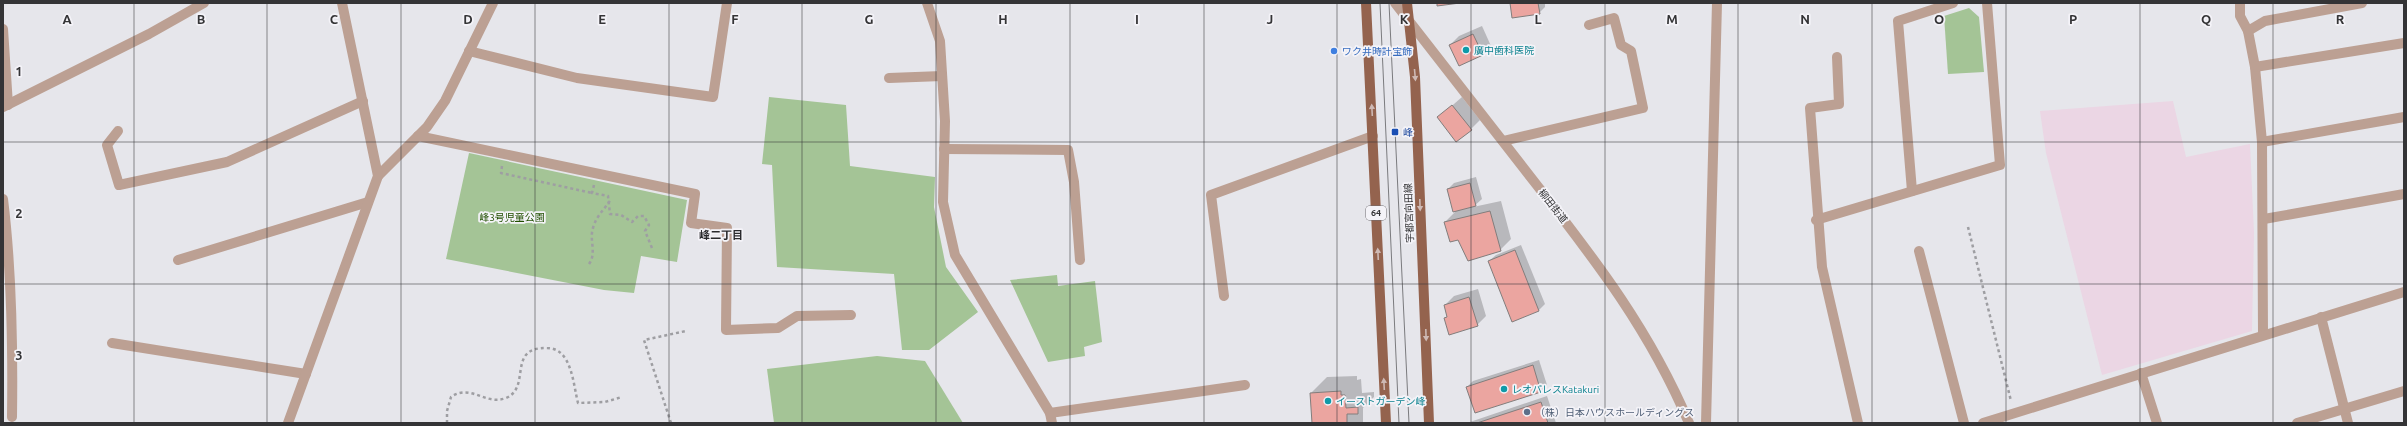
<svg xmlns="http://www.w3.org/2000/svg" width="2407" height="426" font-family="Ubuntu,'Noto Sans JP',sans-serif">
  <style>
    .commercial { fill: #ebd6e4 }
    .green { fill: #a4c496 }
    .shadow { fill: #0003 }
    .building { fill: #eba5a0; stroke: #827d7c }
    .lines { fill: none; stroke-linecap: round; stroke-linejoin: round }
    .path { stroke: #9e9ea2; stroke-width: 2.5; stroke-dasharray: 3 3; stroke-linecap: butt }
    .minor { stroke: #bca093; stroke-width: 10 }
    .major { stroke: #94634e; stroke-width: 10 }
    .tram { stroke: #7b7b7e; stroke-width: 1 }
    .oneway { fill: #ceb9b4 }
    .grid { fill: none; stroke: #343436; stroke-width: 1; stroke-opacity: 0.55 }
    .culture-dot { fill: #0f9aa8; stroke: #f4f3f8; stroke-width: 1.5 }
    .shop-dot { fill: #3f7fe0; stroke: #f4f3f8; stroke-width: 1.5 }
    .transit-dot { fill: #1a4fb4; stroke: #f4f3f8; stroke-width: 1.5 }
    .service-dot { fill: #5c6f8a; stroke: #f4f3f8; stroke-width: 1.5 }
    .labels { text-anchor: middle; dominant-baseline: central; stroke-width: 3.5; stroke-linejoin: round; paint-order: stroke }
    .shield { fill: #f4f3f8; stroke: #6e6d70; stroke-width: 1 }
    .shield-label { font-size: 9px; font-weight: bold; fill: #343436 }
    .culture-label { font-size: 10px; fill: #0d838f; stroke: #f4f3f8; text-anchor: start }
    .shop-label { font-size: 10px; fill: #366cbe; stroke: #f4f3f8; text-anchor: start }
    .transit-label { font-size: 10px; fill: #164399; stroke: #f4f3f8; text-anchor: start }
    .street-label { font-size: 10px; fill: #343436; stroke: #f4f3f8 }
    .park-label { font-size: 10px; fill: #214f00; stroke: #f4f3f8 }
    .service-label { font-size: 10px; fill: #4e5e75; stroke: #f4f3f8; text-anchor: start }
    .neighbourhood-label { font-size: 11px; font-weight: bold; fill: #2a2a2d; stroke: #f4f3f8 }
    .grid-label { font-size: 13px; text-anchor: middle; font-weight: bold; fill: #343436; stroke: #f4f3f8; stroke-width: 3.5; stroke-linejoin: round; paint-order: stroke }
  </style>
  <rect width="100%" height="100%" fill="#e6e6eb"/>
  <polygon class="commercial" points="2173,101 2186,157 2250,144 2254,233 2252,331 2102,375 2046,153 2040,111"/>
  <g class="green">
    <polygon points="1969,8 1979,17 1984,72 1948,74 1944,16"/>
    <polygon points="769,97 846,105 850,166 935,177 934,207 946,267 978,312 929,350 902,350 894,274 777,267 772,165 762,164"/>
    <polygon points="469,153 687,200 677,262 641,256 634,293 604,290 446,259"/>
    <polygon points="1057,275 1058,286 1095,281 1102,342 1084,347 1085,356 1048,362 1010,280"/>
    <polygon points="877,356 925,361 963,423 774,423 767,369"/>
  </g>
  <g class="shadow">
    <polygon points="1511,3 1545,3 1545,7 1539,13"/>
    <polygon points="1482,26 1491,46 1482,55 1450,45 1459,36"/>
    <polygon points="1462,97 1480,120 1471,129 1438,118"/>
    <polygon points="1476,177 1482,199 1473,207 1501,201 1511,239 1500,250 1459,238 1445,222 1457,210 1448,189 1454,183"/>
    <polygon points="1521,245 1545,304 1539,310 1489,261 1496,255"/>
    <polygon points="1478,289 1486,316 1477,325 1445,319 1448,316 1445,305 1454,296"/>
    <polygon points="1539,360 1547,385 1541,391 1475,412 1467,387 1473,381"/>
    <polygon points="1357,376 1357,380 1361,379 1362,393 1374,392 1374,397 1363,408 1363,423 1313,423 1311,393 1327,377"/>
    <polygon points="1547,396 1556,423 1469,423 1470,422"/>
  </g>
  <g class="building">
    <polygon points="1437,3 1460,3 1437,6"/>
    <polygon points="1510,3 1538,3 1540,14 1512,18"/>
    <polygon points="1473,34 1483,55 1459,66 1449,45"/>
    <polygon points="1452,105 1472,130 1456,142 1437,117"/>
    <polygon points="1470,183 1476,206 1453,212 1447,189"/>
    <polygon points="1490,211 1501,251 1468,261 1458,240 1450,242 1444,222"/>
    <polygon points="1515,250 1539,311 1512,322 1488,261"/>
    <polygon points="1469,297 1478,326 1449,335 1444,318 1447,317 1444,305"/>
    <polygon points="1533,365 1541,392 1475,413 1466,387"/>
    <polygon points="1341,391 1341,395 1345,395 1346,408 1358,407 1358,414 1347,414 1347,423 1312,423 1310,393"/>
    <polygon points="1541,402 1548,423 1477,423"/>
  </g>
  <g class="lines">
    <g class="path">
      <polyline points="502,166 501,173 592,193"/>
      <polyline points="594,185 592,193 608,196 610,214 621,215 632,222 638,216 644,216 649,225 645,231 652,248"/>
      <polyline points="1968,227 2011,401"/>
      <path d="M589,264C597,253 589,240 593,228C596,216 605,209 611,199"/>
      <path d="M447,423V411L451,397C471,383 485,406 506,398C532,387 506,347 547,348C572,348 573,384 578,403L605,402L622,397"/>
      <polyline points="671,423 644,340 686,331"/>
    </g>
    <g class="minor">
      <polyline points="927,3 940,41 945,121 943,202 955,255 1050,413 1052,423"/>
      <path d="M1395,3C1442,64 1489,124 1536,184C1597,262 1650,331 1689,423"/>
      <polyline points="2240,3 2240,16 2248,31 2255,67 2262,142 2263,335"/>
      <polyline points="3,29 8,105"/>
      <polyline points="2248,31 2265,21 2362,3"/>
      <polyline points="469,51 577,78 713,97 727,3"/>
      <polyline points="1837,57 1839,104 1810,108 1822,267 1858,423"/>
      <polyline points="2255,67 2404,43"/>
      <polyline points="889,78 942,76"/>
      <polyline points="3,107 149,34 204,3"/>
      <polyline points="118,131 107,145 119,185 227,162 363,101"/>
      <polyline points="418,136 695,194 691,223 727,228 726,330 778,328 797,316 851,315"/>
      <polyline points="1503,141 1643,108 1631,51 1621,45 1614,18 1589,25"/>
      <polyline points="2262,142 2404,117"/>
      <polyline points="944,149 1068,150 1074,182 1080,260"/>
      <polyline points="378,176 427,127 445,101 493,3"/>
      <polyline points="1912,191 1898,21 1953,3"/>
      <path d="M3,199C12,272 13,344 12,417"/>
      <polyline points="2264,219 2404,194"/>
      <polyline points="1816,220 2000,165 1987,3"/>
      <polyline points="1919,251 1964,423"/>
      <polyline points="178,260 368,202"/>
      <polyline points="1224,296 1211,195 1373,136"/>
      <polyline points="2321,317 2348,423"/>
      <polyline points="112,343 306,374"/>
      <polyline points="2141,373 2157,423"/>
      <polyline points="1050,413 1245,385"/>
      <polyline points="288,423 378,176 342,3"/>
      <polyline points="1706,423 1717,3"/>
      <polyline points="1983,423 2404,292"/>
      <polyline points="2297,423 2404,391"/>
    </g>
    <g class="major">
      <polyline points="1366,3 1386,423"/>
      <polyline points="1407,3 1415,77 1429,423"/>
    </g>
    <g class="tram">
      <polyline points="1380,3 1399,423"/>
      <polyline points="1389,3 1409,423"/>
    </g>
  </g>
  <defs><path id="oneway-solid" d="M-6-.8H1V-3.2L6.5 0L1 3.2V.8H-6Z"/></defs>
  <g class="oneway">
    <use href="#oneway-solid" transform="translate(1415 75) rotate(85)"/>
    <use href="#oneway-solid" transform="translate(1372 110) rotate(-93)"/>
    <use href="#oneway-solid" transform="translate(1420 205) rotate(88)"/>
    <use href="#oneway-solid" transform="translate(1378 254) rotate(-93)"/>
    <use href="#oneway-solid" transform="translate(1426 335) rotate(88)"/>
    <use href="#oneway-solid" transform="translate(1384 384) rotate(-93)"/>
  </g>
  <path class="grid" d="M134,3V423M267,3V423M401,3V423M535,3V423M669,3V423M802,3V423M936,3V423M1070,3V423M1204,3V423M1337,3V423M1471,3V423M1605,3V423M1738,3V423M1872,3V423M2006,3V423M2140,3V423M2273,3V423M3,142H2404M3,284H2404"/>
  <g class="culture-dot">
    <circle cx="1466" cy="50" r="4"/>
    <circle cx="1504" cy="389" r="4"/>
    <circle cx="1328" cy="401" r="4"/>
  </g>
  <circle class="shop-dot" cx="1334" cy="51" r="4"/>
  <rect class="transit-dot" x="1391" y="128" width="8" height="8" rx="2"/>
  <circle class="service-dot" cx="1527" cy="412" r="4"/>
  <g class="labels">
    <rect class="shield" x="1366" y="206" width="20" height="14" rx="3"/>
    <g class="shield-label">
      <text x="1376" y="213">64</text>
    </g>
    <g class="culture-label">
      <text x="1474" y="50">廣中歯科医院</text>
      <text x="1512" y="389">レオパレスKatakuri</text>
      <text x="1336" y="401">イーストガーデン峰</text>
    </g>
    <g class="shop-label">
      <text x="1342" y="51">ワク井時計宝飾</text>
    </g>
    <g class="transit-label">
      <text x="1403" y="132">峰</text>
    </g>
    <g class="street-label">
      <text transform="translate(1553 206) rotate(52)">柳田街道</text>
      <text transform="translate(1409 213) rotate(-92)">宇都宮向田線</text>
    </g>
    <g class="park-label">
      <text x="512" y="217">峰3号児童公園</text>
    </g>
    <g class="service-label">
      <text x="1535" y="412">（株）日本ハウスホールディングス</text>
    </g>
    <g class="neighbourhood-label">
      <text x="721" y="235">峰二丁目</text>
    </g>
  </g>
  <g class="grid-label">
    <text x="67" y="24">A</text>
    <text x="201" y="24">B</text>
    <text x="334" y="24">C</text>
    <text x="468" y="24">D</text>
    <text x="602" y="24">E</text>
    <text x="735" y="24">F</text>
    <text x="869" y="24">G</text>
    <text x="1003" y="24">H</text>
    <text x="1137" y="24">I</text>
    <text x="1270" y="24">J</text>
    <text x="1404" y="24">K</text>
    <text x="1538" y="24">L</text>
    <text x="1672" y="24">M</text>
    <text x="1805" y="24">N</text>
    <text x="1939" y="24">O</text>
    <text x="2073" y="24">P</text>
    <text x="2206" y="24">Q</text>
    <text x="2340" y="24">R</text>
    <text x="19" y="76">1</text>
    <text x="19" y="218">2</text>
    <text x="19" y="360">3</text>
  </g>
  <rect width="2407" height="426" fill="none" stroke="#343436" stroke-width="8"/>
</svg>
